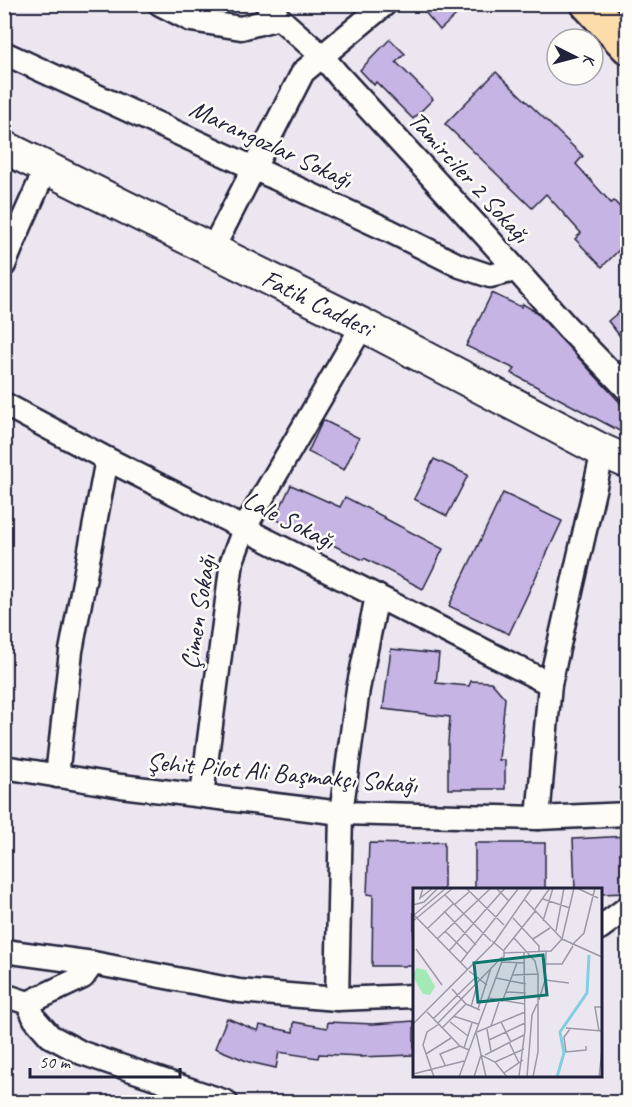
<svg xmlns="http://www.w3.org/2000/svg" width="632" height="1107" font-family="Caveat,sans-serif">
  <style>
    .building { fill: #c6b4e4; stroke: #22223b; stroke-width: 1.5 }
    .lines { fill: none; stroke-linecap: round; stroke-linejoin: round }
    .minor-casing { stroke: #22223b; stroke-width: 27 }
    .secondary-casing { stroke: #22223b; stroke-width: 36 }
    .trunk-casing { stroke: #22223b; stroke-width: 38 }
    .minor { stroke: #fdfcf7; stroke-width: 22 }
    .secondary { stroke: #fdfcf7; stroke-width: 32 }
    .trunk { stroke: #fcdcab; stroke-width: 33 }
    .labels { text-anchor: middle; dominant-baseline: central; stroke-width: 5; stroke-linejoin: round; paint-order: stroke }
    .street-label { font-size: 26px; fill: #22223b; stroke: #fdfcf7 }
    .inset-river { fill: none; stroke: #81cfdf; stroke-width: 3 }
    .inset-road { fill: none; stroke: #9b98a8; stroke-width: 1.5 }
    .view { fill: #0f766e; fill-opacity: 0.15; stroke: #0f766e; stroke-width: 3 }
    .inset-edge { fill: none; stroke: #22223b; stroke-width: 3 }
  </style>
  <rect width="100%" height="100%" fill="#ece6f1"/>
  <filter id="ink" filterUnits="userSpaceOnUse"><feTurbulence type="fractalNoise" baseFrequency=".0167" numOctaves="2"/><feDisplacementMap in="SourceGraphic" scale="12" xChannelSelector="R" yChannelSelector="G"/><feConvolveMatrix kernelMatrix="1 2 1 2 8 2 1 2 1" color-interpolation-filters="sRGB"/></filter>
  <g filter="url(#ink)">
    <g class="building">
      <polygon points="418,4 468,4 440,30"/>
      <polygon points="390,39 405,54 396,62 433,99 413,119 376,82 374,85 360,70"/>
      <polygon points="496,72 583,156 576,164 611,203 614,201 627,215 627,242 602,267 575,239 581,233 546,194 532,208 445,124"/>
      <polygon points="492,293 521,307 523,304 536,312 627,410 627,435 511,373 515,369 466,346"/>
      <polygon points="627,305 627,345 608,321"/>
      <polygon points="323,420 359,438 344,470 308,452"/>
      <polygon points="434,459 468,475 447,516 414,499"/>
      <polygon points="291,485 340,507 345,497 384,517 384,518 443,549 423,589 364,558 363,560 311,534 310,536 275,519"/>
      <polygon points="503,493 562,521 509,634 449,606"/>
      <polygon points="391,649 439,654 436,683 469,686 471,681 491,682 505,698 499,760 505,760 505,789 448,789 448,742 450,717 383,709"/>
      <polygon points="627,836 627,893 600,894 600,890 575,890 573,839"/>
      <polygon points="444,842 444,890 414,890 414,966 372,966 373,895 367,894 369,843 408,844"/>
      <rect x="475" y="843" width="70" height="47"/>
      <polygon points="227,1018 258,1031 260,1025 293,1032 294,1022 327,1028 328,1022 373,1024 414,1021 414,1055 360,1057 360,1056 319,1054 318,1058 279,1052 276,1068 249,1062 215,1048"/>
    </g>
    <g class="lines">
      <defs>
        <g id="minor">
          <polyline points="160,4 191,20 241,28 279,18"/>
          <polyline points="267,4 279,18 322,56 339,76 487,237 567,327 628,390"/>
          <polyline points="4,53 390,231 460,266 490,276 515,270"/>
          <polyline points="212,250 303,72 385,4"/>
          <polyline points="4,265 21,224 46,168"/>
          <polyline points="4,404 107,459 550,684"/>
          <polyline points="4,767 121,786 341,813 538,818 628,814"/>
          <polyline points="57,776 71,651 107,459"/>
          <polyline points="202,795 232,561 244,529 363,325"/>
          <polyline points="538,818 550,684 603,451"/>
          <polyline points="600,928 628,907"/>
          <polyline points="4,951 93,963 239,991 337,999 414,996"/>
          <polyline points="4,995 28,1003 35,1019 50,1036 82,1053 226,1102"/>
          <polyline points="337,999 341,813 358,689 377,596"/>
          <polyline points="28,1003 83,977 93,963"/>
        </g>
        <g id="secondary">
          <path id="s1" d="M4,147L363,325L603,451L628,462"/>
        </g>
        <polyline id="trunk" points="588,4 628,47"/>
      </defs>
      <use href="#minor" class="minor-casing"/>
      <use href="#secondary" class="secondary-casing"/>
      <use href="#trunk" class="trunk-casing"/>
      <use href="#minor" class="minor"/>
      <use href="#secondary" class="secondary"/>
      <use href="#trunk" class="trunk"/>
    </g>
  </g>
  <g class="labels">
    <g class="street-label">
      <text transform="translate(271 144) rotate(25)">Marangozlar Sokağı</text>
      <text transform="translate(469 177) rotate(48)">Tamirciler 2 Sokağı</text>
      <text stroke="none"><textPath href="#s1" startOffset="350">Fatih Caddesi</textPath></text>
      <text transform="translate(289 520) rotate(27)">Lale Sokağı</text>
      <text transform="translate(198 612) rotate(-81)">Çimen Sokağı</text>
      <text transform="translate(282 773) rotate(5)">Şehit Pilot Ali Başmakçı Sokağı</text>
    </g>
  </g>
  <g transform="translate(413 888)">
    <rect width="189" height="189" fill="#ece6f1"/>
    <path d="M3,80L13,82L22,99L17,107L10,106L0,89Z" fill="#a2e9b6"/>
    <path class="inset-river" d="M144,189L151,165L147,144L174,105L176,67"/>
    <path class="inset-road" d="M10,0L7,10L20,0M53,0L91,37M83,0L96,13M164,0L185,10M32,7L78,53M130,11L157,20M112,12L149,51L161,0M0,17L11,14L25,0M41,17L56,4M122,21L137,0M31,23L63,57M0,26L54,81M1,27L33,0M100,30L126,58V63M0,33L40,0M130,33L140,0M14,41L40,16M32,43L55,66M143,43L151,0M101,50L122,73L125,86V164L120,189M24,51L78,0M120,51L137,40M159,57L171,45L182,0M3,61L29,97M91,62L123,22M36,63L92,0M91,65L138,63L149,51L189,69M89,74L112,75M47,75L105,1M133,76H149L160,58M56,83L74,97M100,87L125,86M83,90L113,96M132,92L156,95M39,101L53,116L67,122M93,104L113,105M75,110L112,116M126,112L132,92L133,64M89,114L104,75M58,119L64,97M65,121L78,80M14,124L47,158L56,162M40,128L65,136M20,131L62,90M37,134L55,148M88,134L98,154M25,135L89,69M0,136L81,55L119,0M78,138L86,114M29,140L53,116M153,140L189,143M74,141L78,163M157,141L151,149L153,164L173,162V158M186,143L182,119H189M63,144L73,189M64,144L112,124M76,152L112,135M96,154L106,175M51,160L59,135M13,166L38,150M72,167L111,147M82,174L111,161M32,177L27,166L47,158M91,185L110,172M0,186L51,173M106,188L112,142L111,65M21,189L10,157L14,144L26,136M46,189L91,68V63L79,53M61,189L68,167L82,174L94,189M114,189L119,127L124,116M186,189L189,162"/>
    <path class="view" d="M130,67L134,107L65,114L61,75Z"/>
    <rect width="189" height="189" class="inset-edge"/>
  </g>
  <rect width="632" height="1107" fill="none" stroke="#fdfcf7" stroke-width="24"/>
  <rect x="12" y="12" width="608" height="1083" fill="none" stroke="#22223b" stroke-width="2" filter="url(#ink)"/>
  <g transform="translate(575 57) rotate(96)"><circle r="28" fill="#fdfcf7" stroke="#a5a5ac" stroke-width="1.5"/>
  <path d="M0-4.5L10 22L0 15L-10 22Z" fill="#22223b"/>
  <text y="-9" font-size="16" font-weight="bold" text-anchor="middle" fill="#22223b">K</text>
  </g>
  <path d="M30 1068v9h150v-9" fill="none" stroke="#22223b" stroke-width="3"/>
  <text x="39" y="1068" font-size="18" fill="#22223b" stroke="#fdfcf7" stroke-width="4.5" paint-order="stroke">50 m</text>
</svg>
